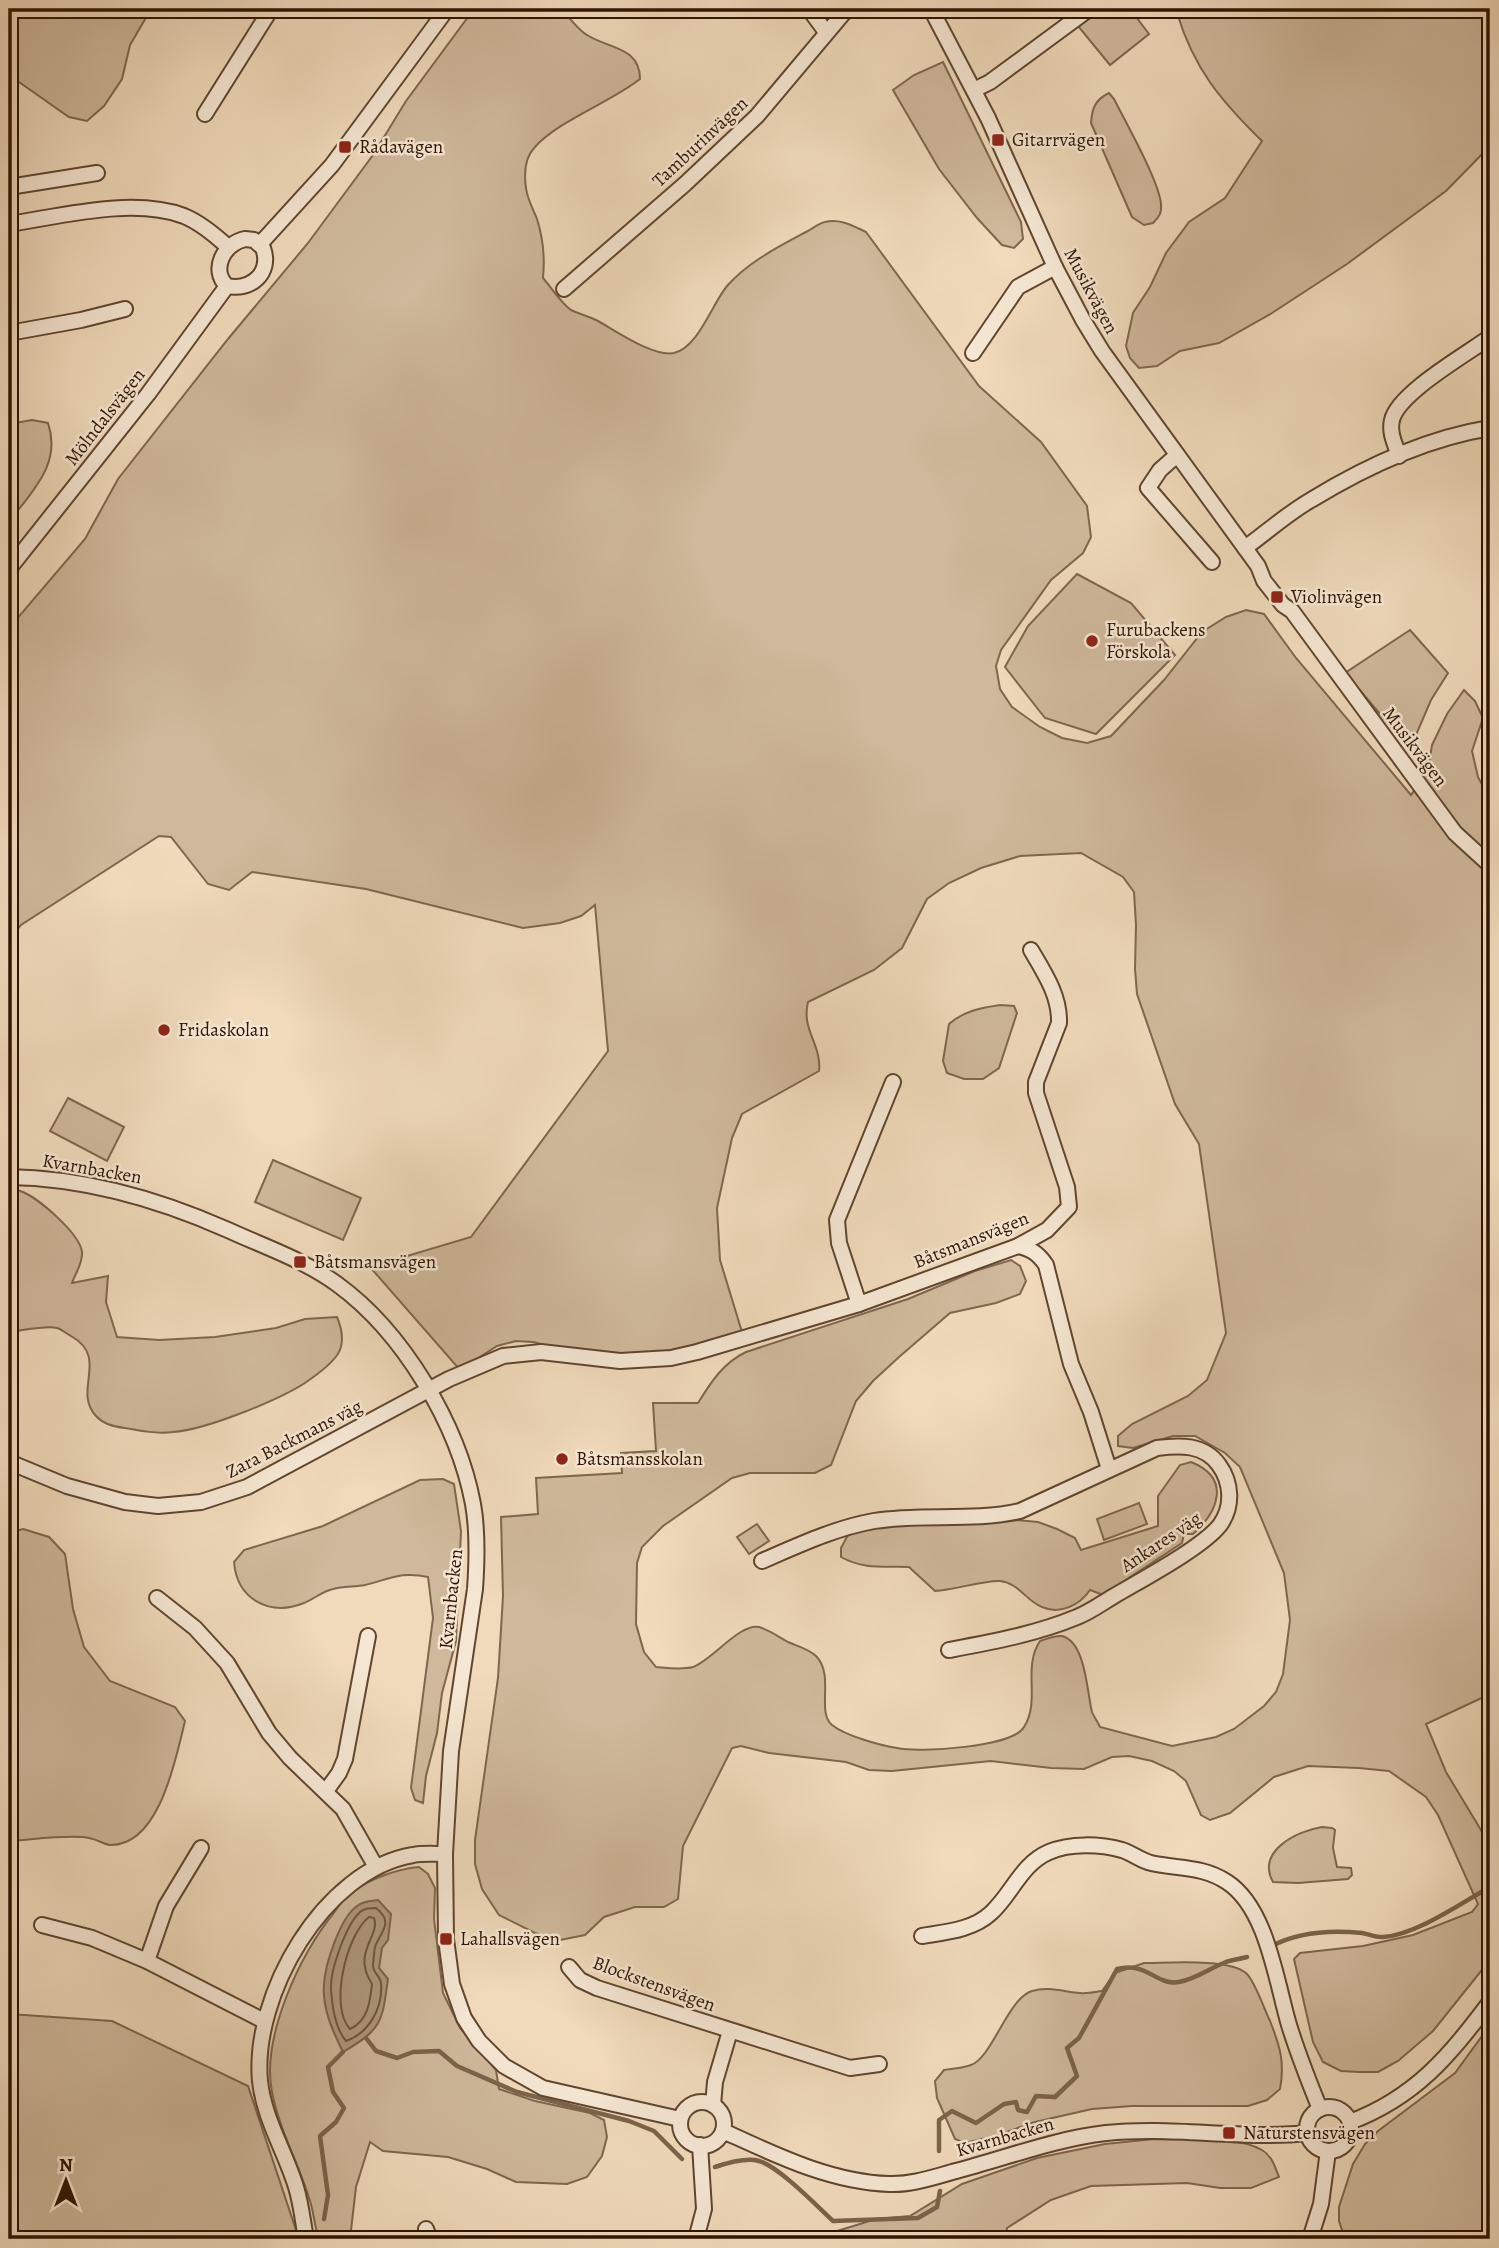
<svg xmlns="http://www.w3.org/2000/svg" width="1499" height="2248" font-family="Alegreya,serif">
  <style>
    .green { fill: #cfb89b; stroke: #7f664e; stroke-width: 2 }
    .water { fill: #ae977b; stroke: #7b634a; stroke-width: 2 }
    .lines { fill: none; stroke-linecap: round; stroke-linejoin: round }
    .shore { stroke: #6e563e; stroke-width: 2 }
    .stream { stroke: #7b634a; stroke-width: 4.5 }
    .minor-casing { stroke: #5f462f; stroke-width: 18 }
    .minor { stroke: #f5e7d3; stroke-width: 14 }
    .poi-dot { fill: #8f2418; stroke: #f5e7d3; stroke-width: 2.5 }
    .labels { text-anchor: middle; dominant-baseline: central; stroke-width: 5; stroke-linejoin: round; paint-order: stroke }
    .poi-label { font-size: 19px; fill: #2f1400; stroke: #f5e7d3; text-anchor: start }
    .street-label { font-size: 19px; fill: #2f1400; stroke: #f5e7d3 }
  </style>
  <rect width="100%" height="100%" fill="#f0dabb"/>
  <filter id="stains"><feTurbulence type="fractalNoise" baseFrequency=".00286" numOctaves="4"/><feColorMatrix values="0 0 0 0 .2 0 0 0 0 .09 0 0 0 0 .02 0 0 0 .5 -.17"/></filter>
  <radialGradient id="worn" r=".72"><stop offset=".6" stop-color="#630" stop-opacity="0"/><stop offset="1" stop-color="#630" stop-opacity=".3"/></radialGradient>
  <g class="green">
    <polygon points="9,9 151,9 130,45 122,79 104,106 87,121 69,117 9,75"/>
    <path d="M474,9H561C569,17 576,27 584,33C605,49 640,45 640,79C611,102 558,121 535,147C525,157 524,174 526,188C527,198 533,209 537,219C543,238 545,258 543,278C551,287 561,303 571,310C579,314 588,316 596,320C615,330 652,357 674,353C698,348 712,304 727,286C748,262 778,247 806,232C812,229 819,223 825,222C840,218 853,226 866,232L979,386L1041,442L1087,506L1091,537L1083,553L1051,580L1001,650L996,666L1000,689L1012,707L1040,727L1062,738L1087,743L1111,736L1164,680L1202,632L1226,617L1246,610L1264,614L1296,658L1411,795L1428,770L1432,745L1447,714L1464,690L1475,701L1483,718L1472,751L1478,777L1490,800V1694L1426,1724L1446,1772L1490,1845V1960L1433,2031L1398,2061L1378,2072H1359L1341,2071L1323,2062L1313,2042L1294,1959L1300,1953L1363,1946L1413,1935L1472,1912L1478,1904L1438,1815L1426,1797L1389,1771L1359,1768L1308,1766L1274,1777L1230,1813L1210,1820L1201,1815L1186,1781L1174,1771L1152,1761L1129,1756L1112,1757L1084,1769L1051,1768L991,1761L892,1771L869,1770L846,1762L769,1753L741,1746L732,1748L683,1846L678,1899L664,1907H635L604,1917L585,1935L560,1940L535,1933L499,1915L482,1889L475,1864V1840L498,1678L503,1596L501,1517L538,1514L536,1478L622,1473L621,1453L656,1451L653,1403H698C711,1382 723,1363 746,1352L908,1299L975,1271L1011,1260L1020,1266L1026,1281L1020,1294L996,1303L950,1313L899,1357L873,1381L856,1401L831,1465L815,1473H750L732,1478L663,1526L642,1547L637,1563L636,1624L644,1652L656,1667C668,1668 681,1670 693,1667C712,1660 740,1623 759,1627C769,1630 779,1637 788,1642C797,1646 809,1649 816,1656C835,1675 816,1712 832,1725C846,1736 879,1745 897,1748C919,1753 1013,1747 1024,1727C1041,1700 1022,1668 1040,1641C1047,1639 1055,1635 1062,1636C1086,1642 1087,1693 1092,1712C1094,1717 1098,1722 1100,1727L1172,1746L1216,1737L1234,1729L1264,1706L1276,1692L1283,1674L1290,1620L1284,1573L1240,1467L1225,1453L1195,1436H1173L1133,1448L1118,1446V1436L1132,1424L1188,1396L1207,1380L1226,1333L1199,1144L1175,1104L1137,994L1135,969L1136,925L1134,892L1123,877L1081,853L1020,856L981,868L949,883L927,899L902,948L874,970L808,1002C801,1030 822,1045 819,1071L742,1114L732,1138L717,1208L720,1260L742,1332L678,1349L636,1356L557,1348L533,1342L516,1341L497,1346L460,1370L370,1267L471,1237L608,1051L595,905L581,916L560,923L523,928L366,889L252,872L229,890L208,884L171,837L159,836L21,925L9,940V628L85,539L118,479L228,339L308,243L373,155L406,101Z"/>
    <polygon points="1102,9 1130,9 1149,34 1110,65 1078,26"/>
    <path d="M1181,9H1490V146L1446,191L1347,264L1272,313L1219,343L1180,351L1157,366L1139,368L1130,358L1126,346L1133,313L1150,287L1166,253L1189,222L1225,198L1262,141C1221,101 1194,69 1177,13Z"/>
    <polygon points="943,62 1021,222 1023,239 1014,248 1002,245 977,218 939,169 893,90 914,75"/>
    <path d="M1109,93L1114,99C1126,123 1159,181 1161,204C1162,213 1159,217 1153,223L1144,225L1132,217L1091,123C1092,108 1095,100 1109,93Z"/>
    <path d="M32,420L48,423C62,464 32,491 9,522V424Z"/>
    <polygon points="1077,574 1131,603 1175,655 1096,734 1045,718 1005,667 1028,626"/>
    <polygon points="1410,630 1448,673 1431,700 1410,749 1345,673"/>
    <path d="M1000,1005L1014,1006L1017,1013L999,1068L983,1079H964L947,1073L943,1061L949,1024C964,1011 980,1008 1000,1005Z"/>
    <polygon points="68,1098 124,1127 107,1161 50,1131"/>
    <polygon points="273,1160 361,1198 343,1240 255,1202"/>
    <path d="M9,1190C12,1190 16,1189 20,1191C37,1196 80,1234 82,1252C83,1263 75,1274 72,1283L108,1276L106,1302L117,1337L159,1340L215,1337L276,1328L305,1319L337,1317C350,1348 337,1360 312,1378C286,1398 205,1430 173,1432C157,1434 141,1431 125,1428C115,1427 103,1424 96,1416C72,1390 110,1358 71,1336C67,1334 61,1329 57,1328C46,1325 21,1331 9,1332Z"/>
    <path d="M1191,1462C1231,1478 1219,1511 1193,1534H1184L1182,1543L1103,1595L1090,1590C1080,1605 1060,1615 1042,1607C1026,1601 1019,1583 1000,1581C985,1580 954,1590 935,1591L909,1567C885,1566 864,1570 841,1557V1548L849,1533L885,1525L1015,1520L1038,1522L1057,1529L1075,1538L1081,1550L1158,1526V1496L1180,1465Z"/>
    <path d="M420,1480L443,1479L454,1484L461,1531L456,1641L442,1693L437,1733L426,1776L423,1803L415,1800L411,1788L433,1618L428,1577C401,1571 390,1579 365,1585C355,1587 343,1586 333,1589C323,1591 314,1599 304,1603C269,1617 237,1599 234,1562L244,1550L323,1526Z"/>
    <polygon points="1139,1503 1147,1524 1104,1540 1097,1519"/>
    <polygon points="757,1524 769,1541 749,1554 737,1537"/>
    <path d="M23,1529L49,1537L65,1554L73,1609L84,1647L110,1681L175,1707L185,1721C176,1757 160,1846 110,1845C103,1844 96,1839 89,1838C71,1834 30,1840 9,1841V1533Z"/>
    <path d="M1322,1827L1332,1828L1335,1830L1333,1848L1337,1867L1351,1868L1352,1875L1348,1879L1298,1883L1273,1882C1256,1851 1297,1831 1322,1827Z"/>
    <path d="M419,1867L428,1874L435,1888L434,1919L443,1993L460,2028L496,2070L499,2089L535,2101L590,2113L604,2120L607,2137L602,2156L587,2177L567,2184L516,2182L487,2169L448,2157L383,2151L370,2142L356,2187L350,2239H319C314,2226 314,2211 309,2198C298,2162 279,2129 272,2092C261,2038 300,1954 333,1914C338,1907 343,1898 350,1893C370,1879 396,1869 419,1867Z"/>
    <path d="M1144,1963C1167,1963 1229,1958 1246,1973C1255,1981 1264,2009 1270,2021C1280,2046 1285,2063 1280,2089L1267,2100L1248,2106H1132L1092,2109L1035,2122L995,2136L965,2143L955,2139L937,2098L935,2081L944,2070C952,2069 963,2068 971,2065C992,2058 1008,1998 1032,1991C1048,1986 1065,1992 1080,1993C1087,1994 1095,1992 1102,1991L1115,1973Z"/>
    <polygon points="9,2014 112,2021 248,2086 299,2239 9,2239"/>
    <polygon points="1490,2025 1490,2239 1345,2239 1339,2221 1339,2207 1353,2164 1365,2144 1378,2131 1455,2073"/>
    <path d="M1154,2139C1185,2140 1235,2135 1262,2150C1272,2156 1275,2167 1279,2177L1251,2188H1220L1187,2183L1091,2186L1051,2200L1007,2228L1006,2239H825L834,2232L876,2219L910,2216L962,2184L1037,2158L1105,2144Z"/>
  </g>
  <path class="water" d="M378,1900L391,1914L388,1940L382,1948L379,1968L388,1979C382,2023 382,2029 343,2052C333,2032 322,2008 324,1985C325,1964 340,1918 357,1906C363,1901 370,1901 378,1900Z"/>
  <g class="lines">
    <g class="shore">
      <path d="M376,1908C395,1923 380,1932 375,1947C374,1952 374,1958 373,1964C372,1973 380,1975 381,1983C383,2008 369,2033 346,2041C335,2028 332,2006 331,1989C330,1970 346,1925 360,1912C365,1908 370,1908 376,1908Z"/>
      <path d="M369,1917L374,1918C381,1936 351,1952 372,1984C370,2002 368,2021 350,2029C329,2007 346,1935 369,1917Z"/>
    </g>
    <g class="stream">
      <path d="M1272,1946C1298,1932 1332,1930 1362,1933C1369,1934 1376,1938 1383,1937C1416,1935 1461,1903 1490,1887"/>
      <polyline points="366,2038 376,2051 397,2058 413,2052 439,2051 457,2066 517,2092 629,2121 654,2131 682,2159"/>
      <path d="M939,2151V2120L952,2111L976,2123L1004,2104L1016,2102L1018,2110L1027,2112L1036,2096L1055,2097L1077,2076L1067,2048L1079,2038L1117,1969C1147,1961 1156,1986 1179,1982C1196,1979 1210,1968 1226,1962C1232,1960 1240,1959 1247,1957"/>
      <path d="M715,2167C727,2163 746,2157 759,2161C778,2166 817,2206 833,2221L918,2218L937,2207L940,2191"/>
      <polyline points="324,2219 328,2195 320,2136 336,2122 344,2108 333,2092 328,2067 343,2052"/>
    </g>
    <defs>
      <g id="minor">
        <polyline points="809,9 826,32"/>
        <polyline points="931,9 988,118 1055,267 1083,320 1102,351 1258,566 1264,581 1283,605 1292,611 1455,833 1490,865"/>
        <polyline points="974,90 990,82 1089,9"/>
        <polyline points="205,114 271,9"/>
        <polyline points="9,187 97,173"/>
        <path d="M9,224C62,216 133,197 184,216C201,223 215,235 228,247"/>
        <path d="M245,239L254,240L263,248C272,273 251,291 227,286C210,270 224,243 245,239Z"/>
        <polyline points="260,244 332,165 447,9"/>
        <polyline points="564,289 685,184 757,116 847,9"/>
        <polyline points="9,333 81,320 125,309"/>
        <polyline points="973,353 1018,287 1055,267"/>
        <polyline points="1177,455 1160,470 1148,488 1212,562"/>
        <path d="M1399,456C1395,444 1389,433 1392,420C1398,393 1467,354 1490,337"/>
        <path d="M1245,548C1267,532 1288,513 1311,500C1365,467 1428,438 1490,428"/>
        <polyline points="9,569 148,394 227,286"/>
        <path d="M9,1177C86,1178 158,1199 228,1230C265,1247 304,1260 337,1284C403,1332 458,1424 473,1504C478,1532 477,1561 475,1589L451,1751L445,1854L446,1939L452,1984L464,2018L479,2041L504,2066L543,2088L680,2119"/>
        <path d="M1018,1246C1031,1249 1038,1253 1046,1265L1071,1364L1091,1412L1109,1469"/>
        <polyline points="859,1304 839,1243 837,1220 893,1082"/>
        <path d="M9,1462L67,1486L125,1502L158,1506L201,1502L247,1487L449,1379L503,1356L541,1352L620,1361L671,1358L697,1352L859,1304L1018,1246L1047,1230L1069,1207L1067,1187L1036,1093V1082L1059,1023C1060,996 1044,972 1031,950"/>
        <path d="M762,1561C799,1545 835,1528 874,1521C922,1513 972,1522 1020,1511L1157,1448C1180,1445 1204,1444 1219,1465C1232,1483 1233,1507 1220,1525C1202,1548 1141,1580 1114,1596C1102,1603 1090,1612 1077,1617C1036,1634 992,1642 949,1650"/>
        <polyline points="157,1598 195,1628 227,1663 269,1733 290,1758 343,1809 376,1867"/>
        <polyline points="326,1791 339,1773 345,1759 368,1636"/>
        <polyline points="42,1925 92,1938 147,1961 264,2021"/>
        <path d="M922,1936C946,1932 973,1930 991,1913C1012,1894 1021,1864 1049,1852C1070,1843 1100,1844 1122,1850C1132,1853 1141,1861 1151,1863C1178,1869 1203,1866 1227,1882C1267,1908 1276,1981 1289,2025C1298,2054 1309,2082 1320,2109"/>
        <polyline points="147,1961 166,1906 201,1848"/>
        <polyline points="569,1967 580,1980 597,1988 850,2068 879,2064"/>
        <circle cx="702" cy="2124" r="22"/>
        <polyline points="713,2105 715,2082 730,2031"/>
        <circle cx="1329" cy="2129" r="22"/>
        <path d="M1350,2122C1416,2097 1449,2056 1490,2002"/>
        <path d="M723,2131C776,2155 830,2182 889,2184C912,2185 934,2177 956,2171C1006,2158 1054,2139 1106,2133C1173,2126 1241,2140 1308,2133"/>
        <polyline points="426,2229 430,2239"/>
        <path d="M306,2239C303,2222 301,2203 296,2187C285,2151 264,2119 260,2081C252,1996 323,1870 413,1855C423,1853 434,1854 445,1854"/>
        <polyline points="696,2239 704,2209 700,2145"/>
        <polyline points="1310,2239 1321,2204 1328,2151"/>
      </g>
    </defs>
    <use href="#minor" class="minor-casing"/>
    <use href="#minor" class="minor"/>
  </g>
  <g class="poi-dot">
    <rect x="991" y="133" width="14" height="14" rx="3.5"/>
    <rect x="338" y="140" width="14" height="14" rx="3.5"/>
    <rect x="1270" y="590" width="14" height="14" rx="3.5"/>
    <circle cx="1092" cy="641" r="7"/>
    <circle cx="164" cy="1030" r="7"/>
    <rect x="293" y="1255" width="14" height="14" rx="3.5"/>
    <circle cx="562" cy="1459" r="7"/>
    <rect x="439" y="1932" width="14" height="14" rx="3.5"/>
    <rect x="1222" y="2126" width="14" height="14" rx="3.5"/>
  </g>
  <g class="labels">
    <g class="poi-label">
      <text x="1012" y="140">Gitarrvägen</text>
      <text x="359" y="147">Rådavägen</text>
      <text x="1291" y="597">Violinvägen</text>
      <text x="1106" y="630">Furubackens<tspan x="1106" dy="22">Förskola</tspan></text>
      <text x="178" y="1030">Fridaskolan</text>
      <text x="314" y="1262">Båtsmansvägen</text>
      <text x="576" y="1459">Båtsmansskolan</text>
      <text x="460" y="1939">Lahallsvägen</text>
      <text x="1243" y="2133">Naturstensvägen</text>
    </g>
    <g class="street-label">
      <text transform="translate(700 142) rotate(-43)">Tamburinvägen</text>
      <text transform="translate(1091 291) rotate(62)">Musikvägen</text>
      <text transform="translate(105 417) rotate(-52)">Mölndalsvägen</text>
      <text transform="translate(1415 747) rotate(53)">Musikvägen</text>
      <text transform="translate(92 1169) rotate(10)">Kvarnbacken</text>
      <text transform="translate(971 1240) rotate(-22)">Båtsmansvägen</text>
      <text transform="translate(294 1439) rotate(-27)">Zara Backmans väg</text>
      <text transform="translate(1161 1542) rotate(-34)">Ankares väg</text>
      <text transform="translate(451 1599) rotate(-84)">Kvarnbacken</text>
      <text transform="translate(654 1984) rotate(20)">Blockstensvägen</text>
      <text transform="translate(1005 2137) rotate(-16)">Kvarnbacken</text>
    </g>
  </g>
  <rect width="1499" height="2248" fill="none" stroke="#f0dabb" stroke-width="35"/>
  <rect x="10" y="10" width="1478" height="2227" fill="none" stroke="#2f1400" stroke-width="3.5"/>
  <rect x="18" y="18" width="1464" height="2213" fill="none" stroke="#2f1400" stroke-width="2"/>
  <g transform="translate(66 2181)" stroke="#f5e7d3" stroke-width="5" paint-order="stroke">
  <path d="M0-5L12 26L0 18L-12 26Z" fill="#2f1400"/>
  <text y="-10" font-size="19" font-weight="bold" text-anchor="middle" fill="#2f1400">N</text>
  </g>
  <rect width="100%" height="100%" filter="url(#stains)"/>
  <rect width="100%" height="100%" fill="url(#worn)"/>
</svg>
